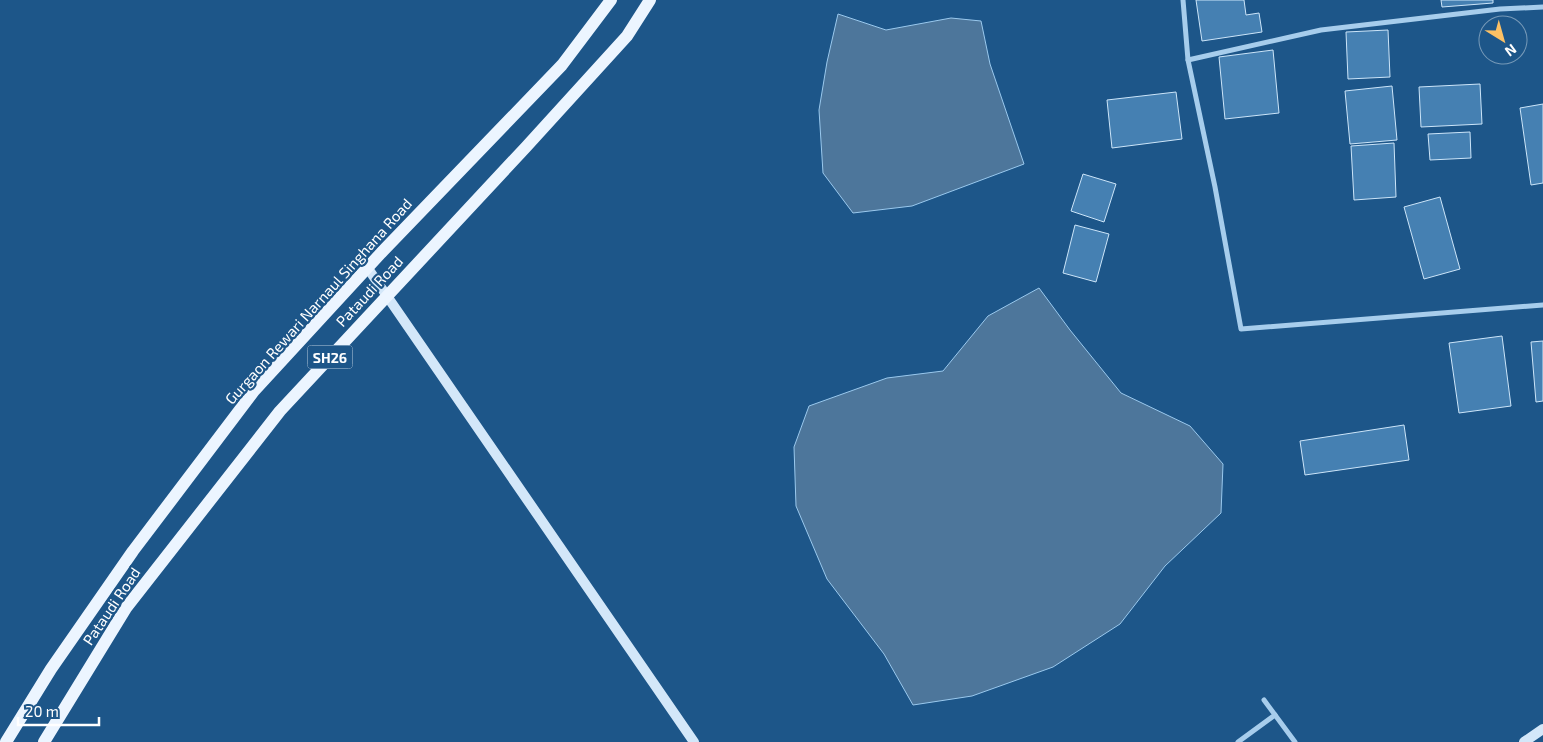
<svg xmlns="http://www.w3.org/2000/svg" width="1543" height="742" font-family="'Exo 2',sans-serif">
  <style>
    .water { fill: #4d769b; stroke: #9ac9ee }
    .building { fill: #4580b2; stroke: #cce5f9 }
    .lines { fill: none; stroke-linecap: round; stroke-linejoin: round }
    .street { stroke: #a7cdec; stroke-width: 5 }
    .secondary { stroke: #d3e7f9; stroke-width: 10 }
    .primary { stroke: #ecf5ff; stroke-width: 12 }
    .labels { text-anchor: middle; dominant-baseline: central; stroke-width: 4.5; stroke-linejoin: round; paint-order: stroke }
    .shield { fill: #1d5689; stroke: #bbccdc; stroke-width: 1 }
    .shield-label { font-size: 14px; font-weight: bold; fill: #fff }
    .street-label { font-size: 15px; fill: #fff; stroke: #1d5689 }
  </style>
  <rect width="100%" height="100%" fill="#1d5689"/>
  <g class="water">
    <polygon points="838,14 886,30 951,18 981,21 990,64 1024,164 912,206 853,213 823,173 819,110 827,62"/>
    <polygon points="1039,288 1070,330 1121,393 1190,426 1223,464 1221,513 1165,566 1120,624 1053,667 972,696 913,705 884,654 827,579 796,506 794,447 809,406 887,378 943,371 988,316"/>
  </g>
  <g class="building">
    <polygon points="1196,0 1244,0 1246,15 1259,13 1262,32 1202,41"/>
    <polygon points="1441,0 1493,0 1493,3 1442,7"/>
    <polygon points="1388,30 1390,77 1348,79 1346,32"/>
    <polygon points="1273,50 1279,113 1225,119 1219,57"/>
    <polygon points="1480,84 1482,124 1421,127 1419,87"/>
    <polygon points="1392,86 1397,140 1350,144 1345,91"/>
    <polygon points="1176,92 1182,139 1112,148 1107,100"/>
    <polygon points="1543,104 1543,183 1531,185 1520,108"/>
    <polygon points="1470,132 1471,158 1430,160 1428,134"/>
    <polygon points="1394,143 1396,197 1354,200 1351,146"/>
    <polygon points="1083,174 1116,184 1104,222 1071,211"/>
    <polygon points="1440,197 1460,269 1424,279 1404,207"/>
    <polygon points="1075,225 1109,234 1096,282 1063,273"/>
    <polygon points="1502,336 1511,406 1459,413 1449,343"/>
    <polygon points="1543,341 1543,401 1536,402 1531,342"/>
    <polygon points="1404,425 1409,460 1305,475 1300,441"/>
  </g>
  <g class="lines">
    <g class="street">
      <polyline points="1183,0 1188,60 1215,187 1241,329 1543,305"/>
      <polyline points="1188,60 1321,30 1500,9 1543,7"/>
      <polyline points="1264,700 1295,742"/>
      <polyline points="1238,742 1275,715"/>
    </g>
    <g class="secondary">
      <polyline points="367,267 694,742"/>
      <polyline points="1524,742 1543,729"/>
    </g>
    <g class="primary">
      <polyline points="6,742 51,669 133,551 254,391 381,253 562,65 611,0"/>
      <polyline points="44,742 126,608 280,411 526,147 627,36 650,0"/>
    </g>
  </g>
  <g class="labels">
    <rect class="shield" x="307.5" y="345.5" width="45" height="23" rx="4"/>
    <g class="shield-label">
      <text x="330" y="357">SH26</text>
    </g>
    <g class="street-label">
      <text transform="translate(369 291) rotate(-47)">Pataudi Road</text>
      <text transform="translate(318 301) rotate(-48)">Gurgaon Rewari Narnaul Singhana Road</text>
      <text transform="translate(111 606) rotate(-56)">Pataudi Road</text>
    </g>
  </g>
  <g transform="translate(1503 40) rotate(143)"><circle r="24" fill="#1d5689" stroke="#779ab8"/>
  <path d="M0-4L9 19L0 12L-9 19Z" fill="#fcc165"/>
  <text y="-8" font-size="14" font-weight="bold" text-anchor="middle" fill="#ffffff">N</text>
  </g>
  <path d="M18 717v8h81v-8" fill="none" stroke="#ffffff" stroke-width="2.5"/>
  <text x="25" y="717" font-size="15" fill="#ffffff" stroke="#1d5689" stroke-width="4" paint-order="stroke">20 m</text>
</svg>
